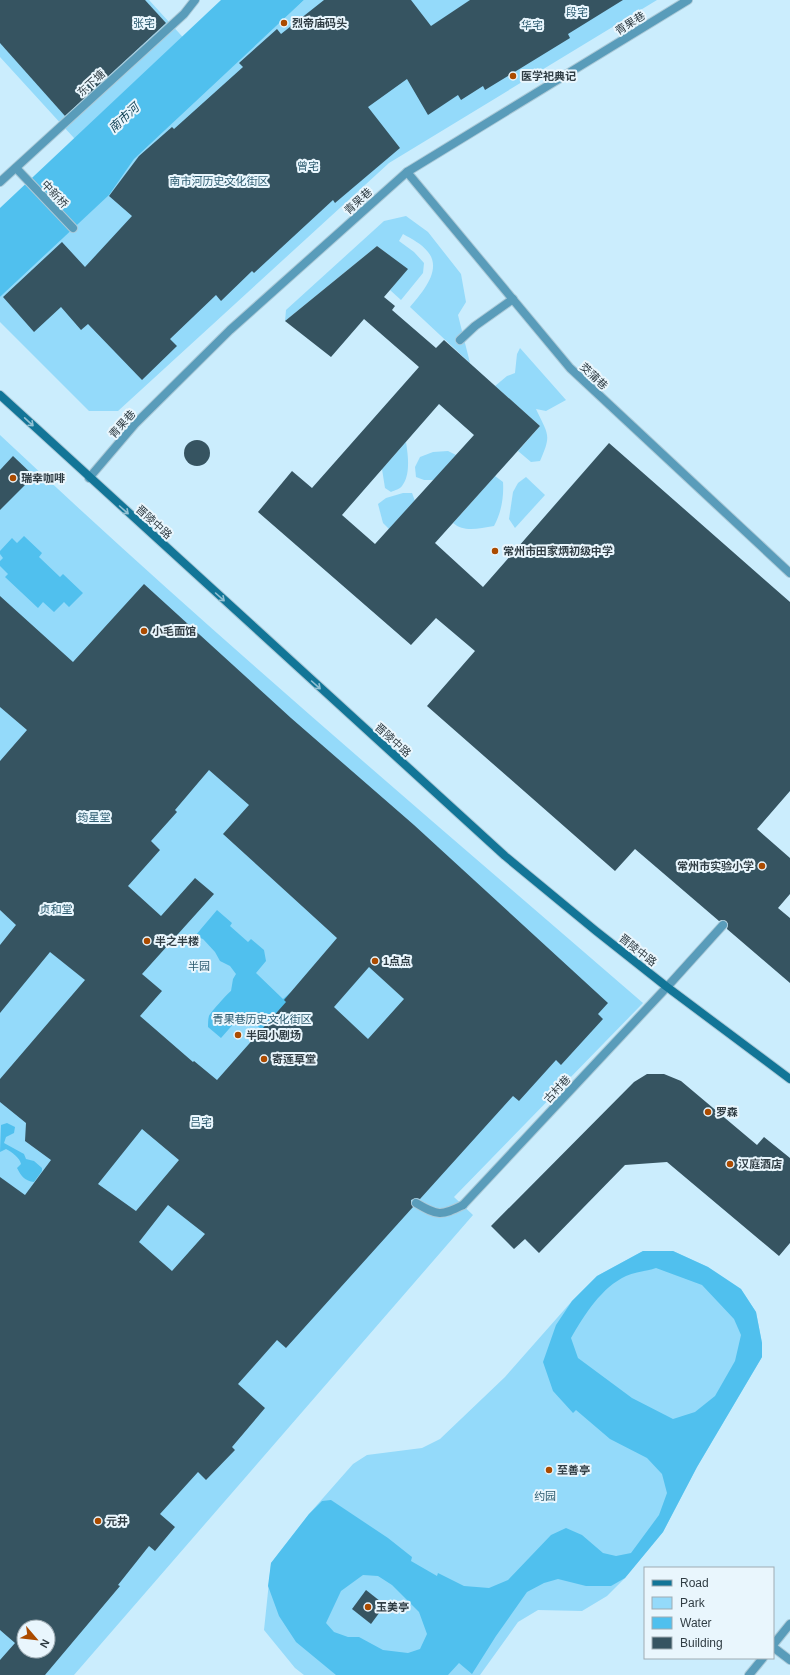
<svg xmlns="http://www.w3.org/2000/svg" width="790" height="1675" font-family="Arial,'Noto Sans SC',sans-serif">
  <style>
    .green { fill: #94dafa; fill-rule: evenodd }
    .water { fill: #50c0ee; fill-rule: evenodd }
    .building { fill: #365461; fill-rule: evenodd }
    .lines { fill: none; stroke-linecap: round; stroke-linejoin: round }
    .lane-casing { stroke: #accad8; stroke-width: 10 }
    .street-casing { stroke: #accad8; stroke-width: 10 }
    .secondary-casing { stroke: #accad8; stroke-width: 10 }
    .lane { stroke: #599cba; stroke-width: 8 }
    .street { stroke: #599cba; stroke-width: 8 }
    .secondary { stroke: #127597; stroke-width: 8 }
    .oneway { stroke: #93c2d4 }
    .poi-dot { fill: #ab4b00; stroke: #e9f6fd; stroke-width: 1.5 }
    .labels { text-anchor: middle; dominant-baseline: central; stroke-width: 4; stroke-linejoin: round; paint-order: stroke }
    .park-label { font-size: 11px; fill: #2c5b6f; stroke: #e9f6fd }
    .poi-label { font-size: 11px; font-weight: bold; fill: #303d44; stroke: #e9f6fd; text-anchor: start }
    .street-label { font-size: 11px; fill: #303d44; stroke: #e9f6fd }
    .water-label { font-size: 12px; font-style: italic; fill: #164659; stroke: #e9f6fd }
  </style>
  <rect width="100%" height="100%" fill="#cbedfd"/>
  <g class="green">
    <polygon points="0,0 149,0 220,78 304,0 657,0 389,163 118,411 89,411 0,322 0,297 104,199 116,184 0,57"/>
    <path d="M406,216L428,232L461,274L466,302L458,315L470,363L410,307C421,294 443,270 428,252C422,244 412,239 403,234L399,241L414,252L424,263L423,273L401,300L390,290L407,269L377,246L285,321L286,310L384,221Z"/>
    <path d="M520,348L566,400L546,411L536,409C548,435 552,434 540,461L531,462L518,451L540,426L495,386L507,376L515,373L517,354Z"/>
    <path d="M0,435C208,631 427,816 643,1003L454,1197L473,1215L74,1675H0ZM24,1627H48V1651H24Z"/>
    <path d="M406,442C408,455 411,475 402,486C400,489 395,490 391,492L385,488L382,469Z"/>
    <polygon points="448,451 456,455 434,480 424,480 416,477 415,467 420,457 433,452"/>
    <path d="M495,476L503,482C504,498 501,513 494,526C479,528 465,533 453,523Z"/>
    <polygon points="526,477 545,495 515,528 509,519 513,492 518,483"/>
    <polygon points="403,493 412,493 415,501 389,529 383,523 378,504 386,498"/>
    <polygon points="643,1251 673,1251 708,1267 741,1289 756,1312 762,1343 762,1357 697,1467 663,1532 625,1578 607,1596 582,1611 538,1610 518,1622 480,1675 304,1675 295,1668 264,1630 271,1563 309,1514 353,1464 367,1455 422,1448 440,1439 505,1377 572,1301 597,1276"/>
  </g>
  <g class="water">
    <polygon points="221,0 304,0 134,159 109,195 0,297 0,208"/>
    <polygon points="24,536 42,553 39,557 60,577 63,574 83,593 69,607 64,602 54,612 43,602 38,608 5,577 8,574 0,566 0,561 3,558 0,554 0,551 12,538 17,543"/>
    <path d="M217,910L232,923L230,926L248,942L251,939L264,950L266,961L256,973L283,999L290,993L309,1012L262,1030L243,1013L221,1038L208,1027C208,1024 208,1019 209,1016C210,1013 228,993 231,991L233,979L236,974L230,966L220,961L215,952L203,939L195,936Z"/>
    <path d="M7,1123L15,1127L14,1133L6,1137L4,1143L24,1154L26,1159L34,1161L42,1168V1171L34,1182C25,1181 21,1176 17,1168L21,1164C20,1158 12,1152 6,1149L0,1152L1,1125Z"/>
    <path d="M643,1251H673L708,1267L741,1289L756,1312L762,1343V1357L697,1467L663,1532L625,1578L611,1586H586L558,1579L544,1583L527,1592L496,1636L472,1674L459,1663L448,1675H336L296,1642L279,1616L268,1586L271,1563L309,1514L322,1501L331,1500L388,1538L412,1557L411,1561L437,1576L438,1573L464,1586L489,1588L508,1580L551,1535L566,1528L582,1535L603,1553L616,1556L631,1553L659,1515L667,1493L662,1474L647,1458L610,1439L576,1410L573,1413L553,1391L543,1362L556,1325L572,1301L597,1276ZM656,1268L702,1285L734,1319L741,1335L735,1361L715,1396L695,1412L673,1419L632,1398L578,1358L571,1338C584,1315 602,1287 626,1276C635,1272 647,1271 656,1268ZM363,1575L378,1576L392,1585L419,1612L427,1634L420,1649L408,1653L383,1650L359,1637H348L334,1632L326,1623L341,1591Z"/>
  </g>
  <g class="building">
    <polygon points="0,0 145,0 166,23 65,116 0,43"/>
    <polygon points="324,0 411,0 431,26 470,0 623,0 568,34 570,38 485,90 483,86 461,100 458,95 428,115 407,79 368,107 400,148 335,203 333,200 254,273 252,271 221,301 216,295 170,339 177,346 142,380 88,324 81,330 61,307 34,332 3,297 62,242 85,267 132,216 109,196 139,156 172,127 174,129 243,67 239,63 277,29 281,34"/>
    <path d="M377,246L408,269L384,297L395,306L392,310L436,348L444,340L540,426L435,543L483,587L609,443L790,602V791L757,829L790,858V894L778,908L790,918V983L727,929L728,924L726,921L722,920L719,921L635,849L615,871L427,706L475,651L436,618L411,645L258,512L292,471L312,488L419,367L364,319L331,357L285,321ZM439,404L474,435L375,544L342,515Z"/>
    <circle cx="197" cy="453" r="13"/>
    <polygon points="13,456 34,476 0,510 0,470"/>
    <path d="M144,584L291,718L414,825L608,1003L598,1014L603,1019L561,1065L556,1060L519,1101L513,1096L420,1199L416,1198L411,1200V1203L413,1207L286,1348L277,1340L238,1384L265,1408L232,1447L235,1450L206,1480L198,1472L160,1514L175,1527L155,1551L149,1546L118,1585L120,1586L45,1675H0V1660L15,1643L0,1630V1177L25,1195L51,1160L25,1141L26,1123L0,1102V1079L85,980L50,952L0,1013V945L16,925L0,910V761L27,730L0,707V596L73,662ZM209,770L249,805L223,834L337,938L284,1000L286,1002L217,1080L194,1061L193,1062L140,1016L162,991L142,974L214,894L195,878L161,916L128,886L160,850L151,841L177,812L175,810ZM369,967L404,999L368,1039L334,1007ZM142,1129L179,1160L136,1211L98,1184ZM168,1205L205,1234L172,1271L139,1242ZM24,1627H48V1651H24Z"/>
    <polygon points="647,1074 664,1074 681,1081 757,1145 764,1137 790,1158 790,1243 779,1256 667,1162 625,1165 539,1253 525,1239 514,1249 491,1226 634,1082"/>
    <polygon points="366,1590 385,1605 371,1624 352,1609"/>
  </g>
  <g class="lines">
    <defs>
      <g id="lane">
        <polyline points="0,182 184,14 195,0"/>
        <polyline points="460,340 475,326 513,299"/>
        <polyline points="667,987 723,925"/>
        <path d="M416,1203C438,1216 441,1216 463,1205"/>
        <polyline points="773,1647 790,1660"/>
      </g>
      <g id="street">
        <polyline points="16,168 73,228"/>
        <polyline points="407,172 570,368 790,573"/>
        <polyline points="89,478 135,424 230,330 407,172 688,0"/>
        <polyline points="463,1205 667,987"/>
        <polyline points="773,1645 790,1624"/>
        <polyline points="749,1675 763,1658"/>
      </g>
      <polyline id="secondary" points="0,395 505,856 596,931 667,987 790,1079"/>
    </defs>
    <use href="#lane" class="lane-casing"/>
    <use href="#street" class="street-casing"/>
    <use href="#secondary" class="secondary-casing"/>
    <use href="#lane" class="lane"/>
    <use href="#street" class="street"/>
    <use href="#secondary" class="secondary"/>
  </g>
  <defs><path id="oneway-shaft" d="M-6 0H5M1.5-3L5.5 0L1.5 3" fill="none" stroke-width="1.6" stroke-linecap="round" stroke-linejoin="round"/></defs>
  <g class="oneway">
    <use href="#oneway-shaft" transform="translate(29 422) rotate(43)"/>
    <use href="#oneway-shaft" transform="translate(124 510) rotate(42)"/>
    <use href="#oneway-shaft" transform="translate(220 597) rotate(42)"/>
    <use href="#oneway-shaft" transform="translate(316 685) rotate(42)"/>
  </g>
  <g class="poi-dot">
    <circle cx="284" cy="23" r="4"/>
    <circle cx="513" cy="76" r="4"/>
    <circle cx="13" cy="478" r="4"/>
    <circle cx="495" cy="551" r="4"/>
    <circle cx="144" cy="631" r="4"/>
    <circle cx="762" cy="866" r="4"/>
    <circle cx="147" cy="941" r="4"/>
    <circle cx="375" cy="961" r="4"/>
    <circle cx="238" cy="1035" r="4"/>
    <circle cx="264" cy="1059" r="4"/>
    <circle cx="708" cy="1112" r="4"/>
    <circle cx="730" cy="1164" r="4"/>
    <circle cx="549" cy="1470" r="4"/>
    <circle cx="98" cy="1521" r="4"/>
    <circle cx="368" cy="1607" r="4"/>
  </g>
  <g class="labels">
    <g class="park-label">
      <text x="577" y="12">段宅</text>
      <text x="144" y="23">张宅</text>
      <text x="532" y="25">华宅</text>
      <text x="308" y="166">曾宅</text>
      <text x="219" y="181">南市河历史文化街区</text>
      <text x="94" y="817">筠星堂</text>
      <text x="56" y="909">贞和堂</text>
      <text x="199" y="966">半园</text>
      <text x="262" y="1019">青果巷历史文化街区</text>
      <text x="201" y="1122">吕宅</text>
      <text x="545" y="1496">约园</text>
    </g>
    <g class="poi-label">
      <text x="292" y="23">烈帝庙码头</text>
      <text x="521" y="76">医学祀典记</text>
      <text x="21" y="478">瑞幸咖啡</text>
      <text x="503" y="551">常州市田家炳初级中学</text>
      <text x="152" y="631">小毛面馆</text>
      <text x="754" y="866" text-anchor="end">常州市实验小学</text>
      <text x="155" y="941">半之半楼</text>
      <text x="383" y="961">1点点</text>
      <text x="246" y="1035">半园小剧场</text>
      <text x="272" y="1059">寄莲草堂</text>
      <text x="716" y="1112">罗森</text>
      <text x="738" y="1164">汉庭酒店</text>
      <text x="557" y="1470">至善亭</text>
      <text x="106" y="1521">元井</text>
      <text x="376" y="1607">玉美亭</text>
    </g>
    <g class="street-label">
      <text transform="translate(630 23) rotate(-32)">青果巷</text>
      <text transform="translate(91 83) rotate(-42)">东下塘</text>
      <text transform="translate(55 194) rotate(47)">中新桥</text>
      <text transform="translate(358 201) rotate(-42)">青果巷</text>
      <text transform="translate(594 376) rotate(43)">茭蒲巷</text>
      <text transform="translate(122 424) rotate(-48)">青果巷</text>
      <text transform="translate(154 522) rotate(42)">晋陵中路</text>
      <text transform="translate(393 740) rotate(42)">晋陵中路</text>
      <text transform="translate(638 950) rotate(38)">晋陵中路</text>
      <text transform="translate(557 1089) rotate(-47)">古村巷</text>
    </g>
    <g class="water-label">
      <text transform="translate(124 118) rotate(-43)">南市河</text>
    </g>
  </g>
  <rect x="644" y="1567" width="130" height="92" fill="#e9f6fd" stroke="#9facb3"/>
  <rect x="652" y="1580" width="20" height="6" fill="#127597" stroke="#9facb3"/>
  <text x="680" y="1587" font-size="12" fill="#303d44">Road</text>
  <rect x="652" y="1597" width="20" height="12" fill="#94dafa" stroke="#9facb3"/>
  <text x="680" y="1607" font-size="12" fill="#303d44">Park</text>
  <rect x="652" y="1617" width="20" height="12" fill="#50c0ee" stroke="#9facb3"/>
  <text x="680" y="1627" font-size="12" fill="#303d44">Water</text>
  <rect x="652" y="1637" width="20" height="12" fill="#365461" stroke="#9facb3"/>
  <text x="680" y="1647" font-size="12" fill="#303d44">Building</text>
  <g transform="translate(36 1639) rotate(118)"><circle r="19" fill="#e9f6fd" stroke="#9facb3"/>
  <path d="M0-3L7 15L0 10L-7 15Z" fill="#ab4b00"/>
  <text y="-6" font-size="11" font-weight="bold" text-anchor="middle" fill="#303d44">N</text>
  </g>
</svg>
